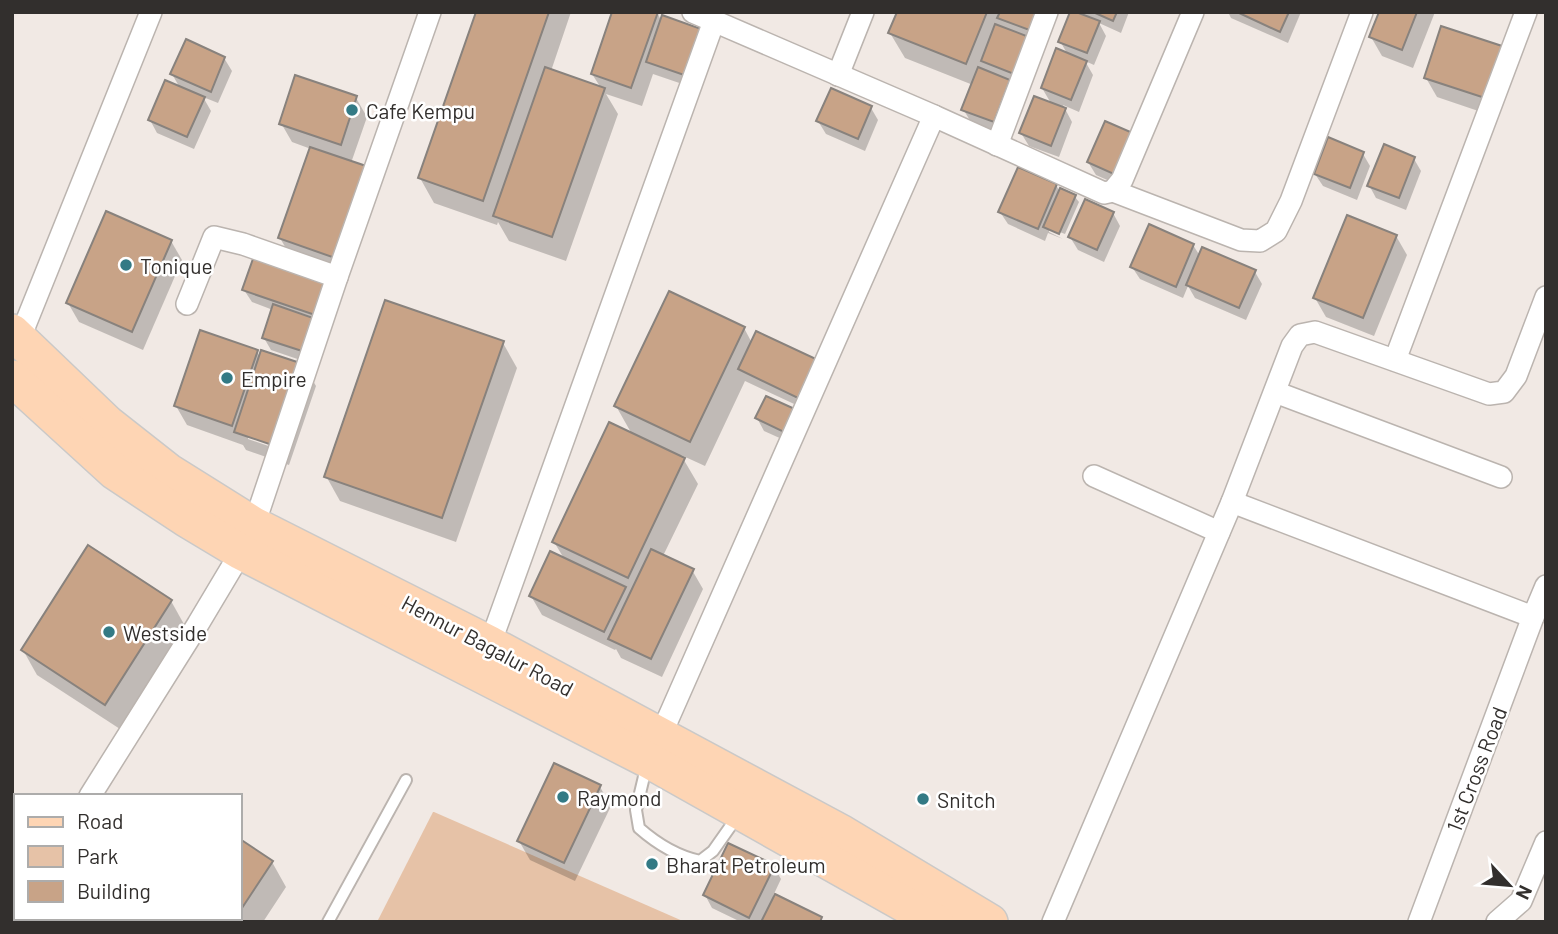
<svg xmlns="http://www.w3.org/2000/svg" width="1558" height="934" font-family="Barlow,sans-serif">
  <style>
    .green { fill: #e6c2a7 }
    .shadow { fill: #0003; fill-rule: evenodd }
    .building { fill: #c8a387; stroke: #88827d; stroke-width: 2 }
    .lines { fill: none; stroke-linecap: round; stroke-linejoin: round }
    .lane-casing { stroke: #bbb4af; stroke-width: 14 }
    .street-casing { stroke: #bbb4af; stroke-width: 24 }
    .primary-casing { stroke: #cac9c8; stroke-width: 38 }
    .lane { stroke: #fff; stroke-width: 10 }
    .street { stroke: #fff; stroke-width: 21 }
    .primary { stroke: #fed5b4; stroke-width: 35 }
    .poi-dot { fill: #337a85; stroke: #fff; stroke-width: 2.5 }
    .labels { text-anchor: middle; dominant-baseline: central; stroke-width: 5; stroke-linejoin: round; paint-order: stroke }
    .poi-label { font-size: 21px; fill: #322f2d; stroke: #fff; text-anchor: start }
    .street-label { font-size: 21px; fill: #322f2d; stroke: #fff }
  </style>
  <rect width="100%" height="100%" fill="#f1e9e4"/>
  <polygon class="green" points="433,812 434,812 685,922 377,922"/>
  <g class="shadow">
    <polygon points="478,12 571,12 551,71 601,88 592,74 657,12 694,88 653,74 642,106 606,94 618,114 566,261 509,241 498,222 497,225 434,203 420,178"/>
    <polygon points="899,12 1051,12 1021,85 1009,81 1017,94 1001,134 971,122 963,109 973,85 905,58 890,33"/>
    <polygon points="1079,12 1129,12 1121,33 1099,23 1106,36 1094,65 1085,61 1093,75 1079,112 1063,105 1072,122 1059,157 1029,146 1021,133 1052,105 1042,88 1068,55 1060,41 1081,16"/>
    <polygon points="1228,12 1301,12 1288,43 1231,18"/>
    <polygon points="1381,12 1435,12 1413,68 1382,56 1371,37"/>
    <polygon points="1442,28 1496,117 1437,97 1426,78"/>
    <polygon points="224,58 232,71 218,103 203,97 211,111 194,149 157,133 150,120 180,88 172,74"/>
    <polygon points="356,98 367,117 351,163 379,188 348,277 291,257 280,238 311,149 292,142 281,123"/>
    <polygon points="871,108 878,120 865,151 826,134 818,121"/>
    <polygon points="1106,123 1123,187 1096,175 1088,162"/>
    <polygon points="1363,154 1370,166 1357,200 1323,186 1315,174"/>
    <polygon points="1414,159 1421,171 1406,210 1376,198 1369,185"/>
    <polygon points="1056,185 1060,192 1075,197 1079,202 1065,234 1049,228 1049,232 1063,239 1048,233 1045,241 1008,224 1000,212"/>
    <polygon points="1113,213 1120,226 1104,262 1078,250 1070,237"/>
    <polygon points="1396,236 1407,255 1374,336 1326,317 1315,298"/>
    <polygon points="171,241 182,260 143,350 79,322 68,303"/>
    <polygon points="1193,245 1200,256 1255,272 1262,284 1246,320 1195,298 1188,286 1183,298 1140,279 1132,267"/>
    <polygon points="325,283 312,364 271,350 264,338 273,310 252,302 244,290"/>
    <polygon points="744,328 752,343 757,333 807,410 745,381 705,466 681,455 698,484 663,556 692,570 703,589 662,677 621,658 616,649 615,650 542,615 531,596 565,560 554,542 633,436 616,406"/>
    <polygon points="503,343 517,368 456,542 340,501 326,476"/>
    <path d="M257,351L260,358L305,367L316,386L289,465L246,450L243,445L187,425L176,406ZM248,435L287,448L286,452L248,439Z"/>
    <polygon points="766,398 793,444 764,431 757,418"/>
    <polygon points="171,601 185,626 120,729 37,675 23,650"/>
    <polygon points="600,787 611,806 575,881 530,860 519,841"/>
    <polygon points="240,841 272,862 286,887 263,922 223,922 218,918 240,918"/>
    <polygon points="774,867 781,879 773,896 820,919 822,922 741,922 712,908 705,895"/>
    <polygon points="105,918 209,918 207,922 103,922"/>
  </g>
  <g class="building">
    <polygon points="476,12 549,12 483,201 418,178"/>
    <polygon points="612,12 658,12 631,88 591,74"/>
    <polygon points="897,12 987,12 966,64 888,33"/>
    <polygon points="1000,12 1039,12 1032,31 997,18"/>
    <polygon points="1070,12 1076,12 1100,21 1087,53 1058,42"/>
    <polygon points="1093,12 1117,12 1113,21"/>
    <polygon points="1237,12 1289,12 1280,32"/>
    <polygon points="1379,12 1417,12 1402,50 1369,37"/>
    <polygon points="662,15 704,30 687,76 646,62"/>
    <polygon points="995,24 1029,37 1014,74 981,61"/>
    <polygon points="1441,26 1502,46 1485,98 1424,78"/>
    <polygon points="186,39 225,57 211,92 170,74"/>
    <polygon points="1056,48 1087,61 1071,100 1041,88"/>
    <polygon points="545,67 605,88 552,237 493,216"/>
    <polygon points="978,67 1010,80 994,122 961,110"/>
    <polygon points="295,75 357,96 341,145 279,124"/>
    <polygon points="165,80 205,97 187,137 148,120"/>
    <polygon points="831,88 872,106 858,139 816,121"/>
    <polygon points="1034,96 1066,108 1051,146 1019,133"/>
    <polygon points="1105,121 1135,134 1116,175 1087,162"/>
    <polygon points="1328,137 1364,152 1350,188 1314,174"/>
    <polygon points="1384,144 1415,157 1399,198 1367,186"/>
    <polygon points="310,147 369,167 338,259 278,238"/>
    <polygon points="1018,167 1057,184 1038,229 998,212"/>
    <polygon points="1060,188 1076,195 1059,234 1043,227"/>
    <polygon points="1085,199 1114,212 1097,250 1068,237"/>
    <polygon points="106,211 172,240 132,332 66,303"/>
    <polygon points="1347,215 1397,235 1363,318 1313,298"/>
    <polygon points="1149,224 1194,244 1176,287 1130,267"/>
    <polygon points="1202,247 1256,270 1239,308 1186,285"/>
    <polygon points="254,256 327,281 315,315 242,290"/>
    <polygon points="669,291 745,327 690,442 614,406"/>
    <polygon points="385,300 504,341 442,518 324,477"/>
    <polygon points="273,304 316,319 305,352 262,338"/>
    <polygon points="200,330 258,350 232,426 174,406"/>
    <polygon points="756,331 818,360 800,399 738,369"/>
    <polygon points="261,350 306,365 278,447 234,432"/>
    <polygon points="766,396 797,410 786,433 755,418"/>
    <polygon points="609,422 685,458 628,578 552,542"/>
    <polygon points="88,545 172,600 105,705 21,650"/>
    <polygon points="651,549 694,569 651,659 608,639"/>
    <polygon points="550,551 626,587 604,632 529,596"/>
    <polygon points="554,763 601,785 564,863 517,841"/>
    <polygon points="240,839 273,861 240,911"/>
    <polygon points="728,843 775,865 749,918 703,895"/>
    <polygon points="775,894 822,917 820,922 761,922"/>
    <polygon points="103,918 179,918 177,922 101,922"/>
  </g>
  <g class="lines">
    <defs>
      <g id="lane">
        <path d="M647,764L636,810L639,828C656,843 677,856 700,861L713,851L737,817"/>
        <polyline points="328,922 406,780"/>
      </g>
      <g id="street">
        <polyline points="693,12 934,116"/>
        <polyline points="838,75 863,12"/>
        <polyline points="997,145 1047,12"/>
        <polyline points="1113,191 1241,240 1260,241 1276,231 1291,201 1362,12"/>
        <polyline points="187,304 214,237 243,244 337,277"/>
        <polyline points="19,340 151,12"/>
        <polyline points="1395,360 1526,12"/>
        <polyline points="1275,392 1501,477"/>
        <polyline points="1094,476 1219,532"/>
        <polyline points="1232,502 1533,617 1546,586"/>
        <polyline points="490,644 714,21"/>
        <polyline points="656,746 934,116 1104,193 1113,191 1122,180 1193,12"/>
        <polyline points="90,796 198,624 241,552 254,525 337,277 430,12"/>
        <polyline points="12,919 16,914"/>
        <polyline points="1053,922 1232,502 1292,346 1300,335 1315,332 1489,394 1504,392 1516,376 1546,297"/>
        <polyline points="1419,922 1533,617"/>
        <polyline points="1497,922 1521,901 1546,842"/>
      </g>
      <g id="primary">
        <polyline points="12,332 107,423 168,471 254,525 490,644 842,833 990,922"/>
        <polyline points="12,378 115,472 186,519 241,552 648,760 936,922"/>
      </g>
    </defs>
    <use href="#lane" class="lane-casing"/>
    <use href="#street" class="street-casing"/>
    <use href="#primary" class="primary-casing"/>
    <use href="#lane" class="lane"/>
    <use href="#street" class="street"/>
    <use href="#primary" class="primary"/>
  </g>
  <g class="poi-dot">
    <circle cx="352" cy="110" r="7"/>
    <circle cx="126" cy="265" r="7"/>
    <circle cx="227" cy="378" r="7"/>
    <circle cx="109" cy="632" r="7"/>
    <circle cx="563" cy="797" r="7"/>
    <circle cx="923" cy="799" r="7"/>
    <circle cx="652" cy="864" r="7"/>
  </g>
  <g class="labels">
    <g class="poi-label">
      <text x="366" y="110">Cafe Kempu</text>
      <text x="140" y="265">Tonique</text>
      <text x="241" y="378">Empire</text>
      <text x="123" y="632">Westside</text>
      <text x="577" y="797">Raymond</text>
      <text x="937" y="799">Snitch</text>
      <text x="666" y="864">Bharat Petroleum</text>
    </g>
    <g class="street-label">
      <text transform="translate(488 645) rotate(28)">Hennur Bagalur Road</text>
      <text transform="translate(1476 769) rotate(-69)">1st Cross Road</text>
    </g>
  </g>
  <rect width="1558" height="934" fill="none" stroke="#322f2d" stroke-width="28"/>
  <rect x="14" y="794" width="228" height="126" fill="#ffffff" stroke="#adacab" stroke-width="2"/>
  <rect x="28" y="817" width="35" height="10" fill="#fed5b4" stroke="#adacab" stroke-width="2"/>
  <text x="77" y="829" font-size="21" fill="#322f2d">Road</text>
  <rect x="28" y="846" width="35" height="21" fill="#e6c2a7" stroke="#adacab" stroke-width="2"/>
  <text x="77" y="864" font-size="21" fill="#322f2d">Park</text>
  <rect x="28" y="881" width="35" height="21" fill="#c8a387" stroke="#adacab" stroke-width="2"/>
  <text x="77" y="899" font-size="21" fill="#322f2d">Building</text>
  <g transform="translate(1509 885) rotate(116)" stroke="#ffffff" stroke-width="5" paint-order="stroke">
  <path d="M0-5L12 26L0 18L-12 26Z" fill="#322f2d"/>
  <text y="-10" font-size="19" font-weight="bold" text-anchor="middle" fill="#322f2d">N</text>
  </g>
</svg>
